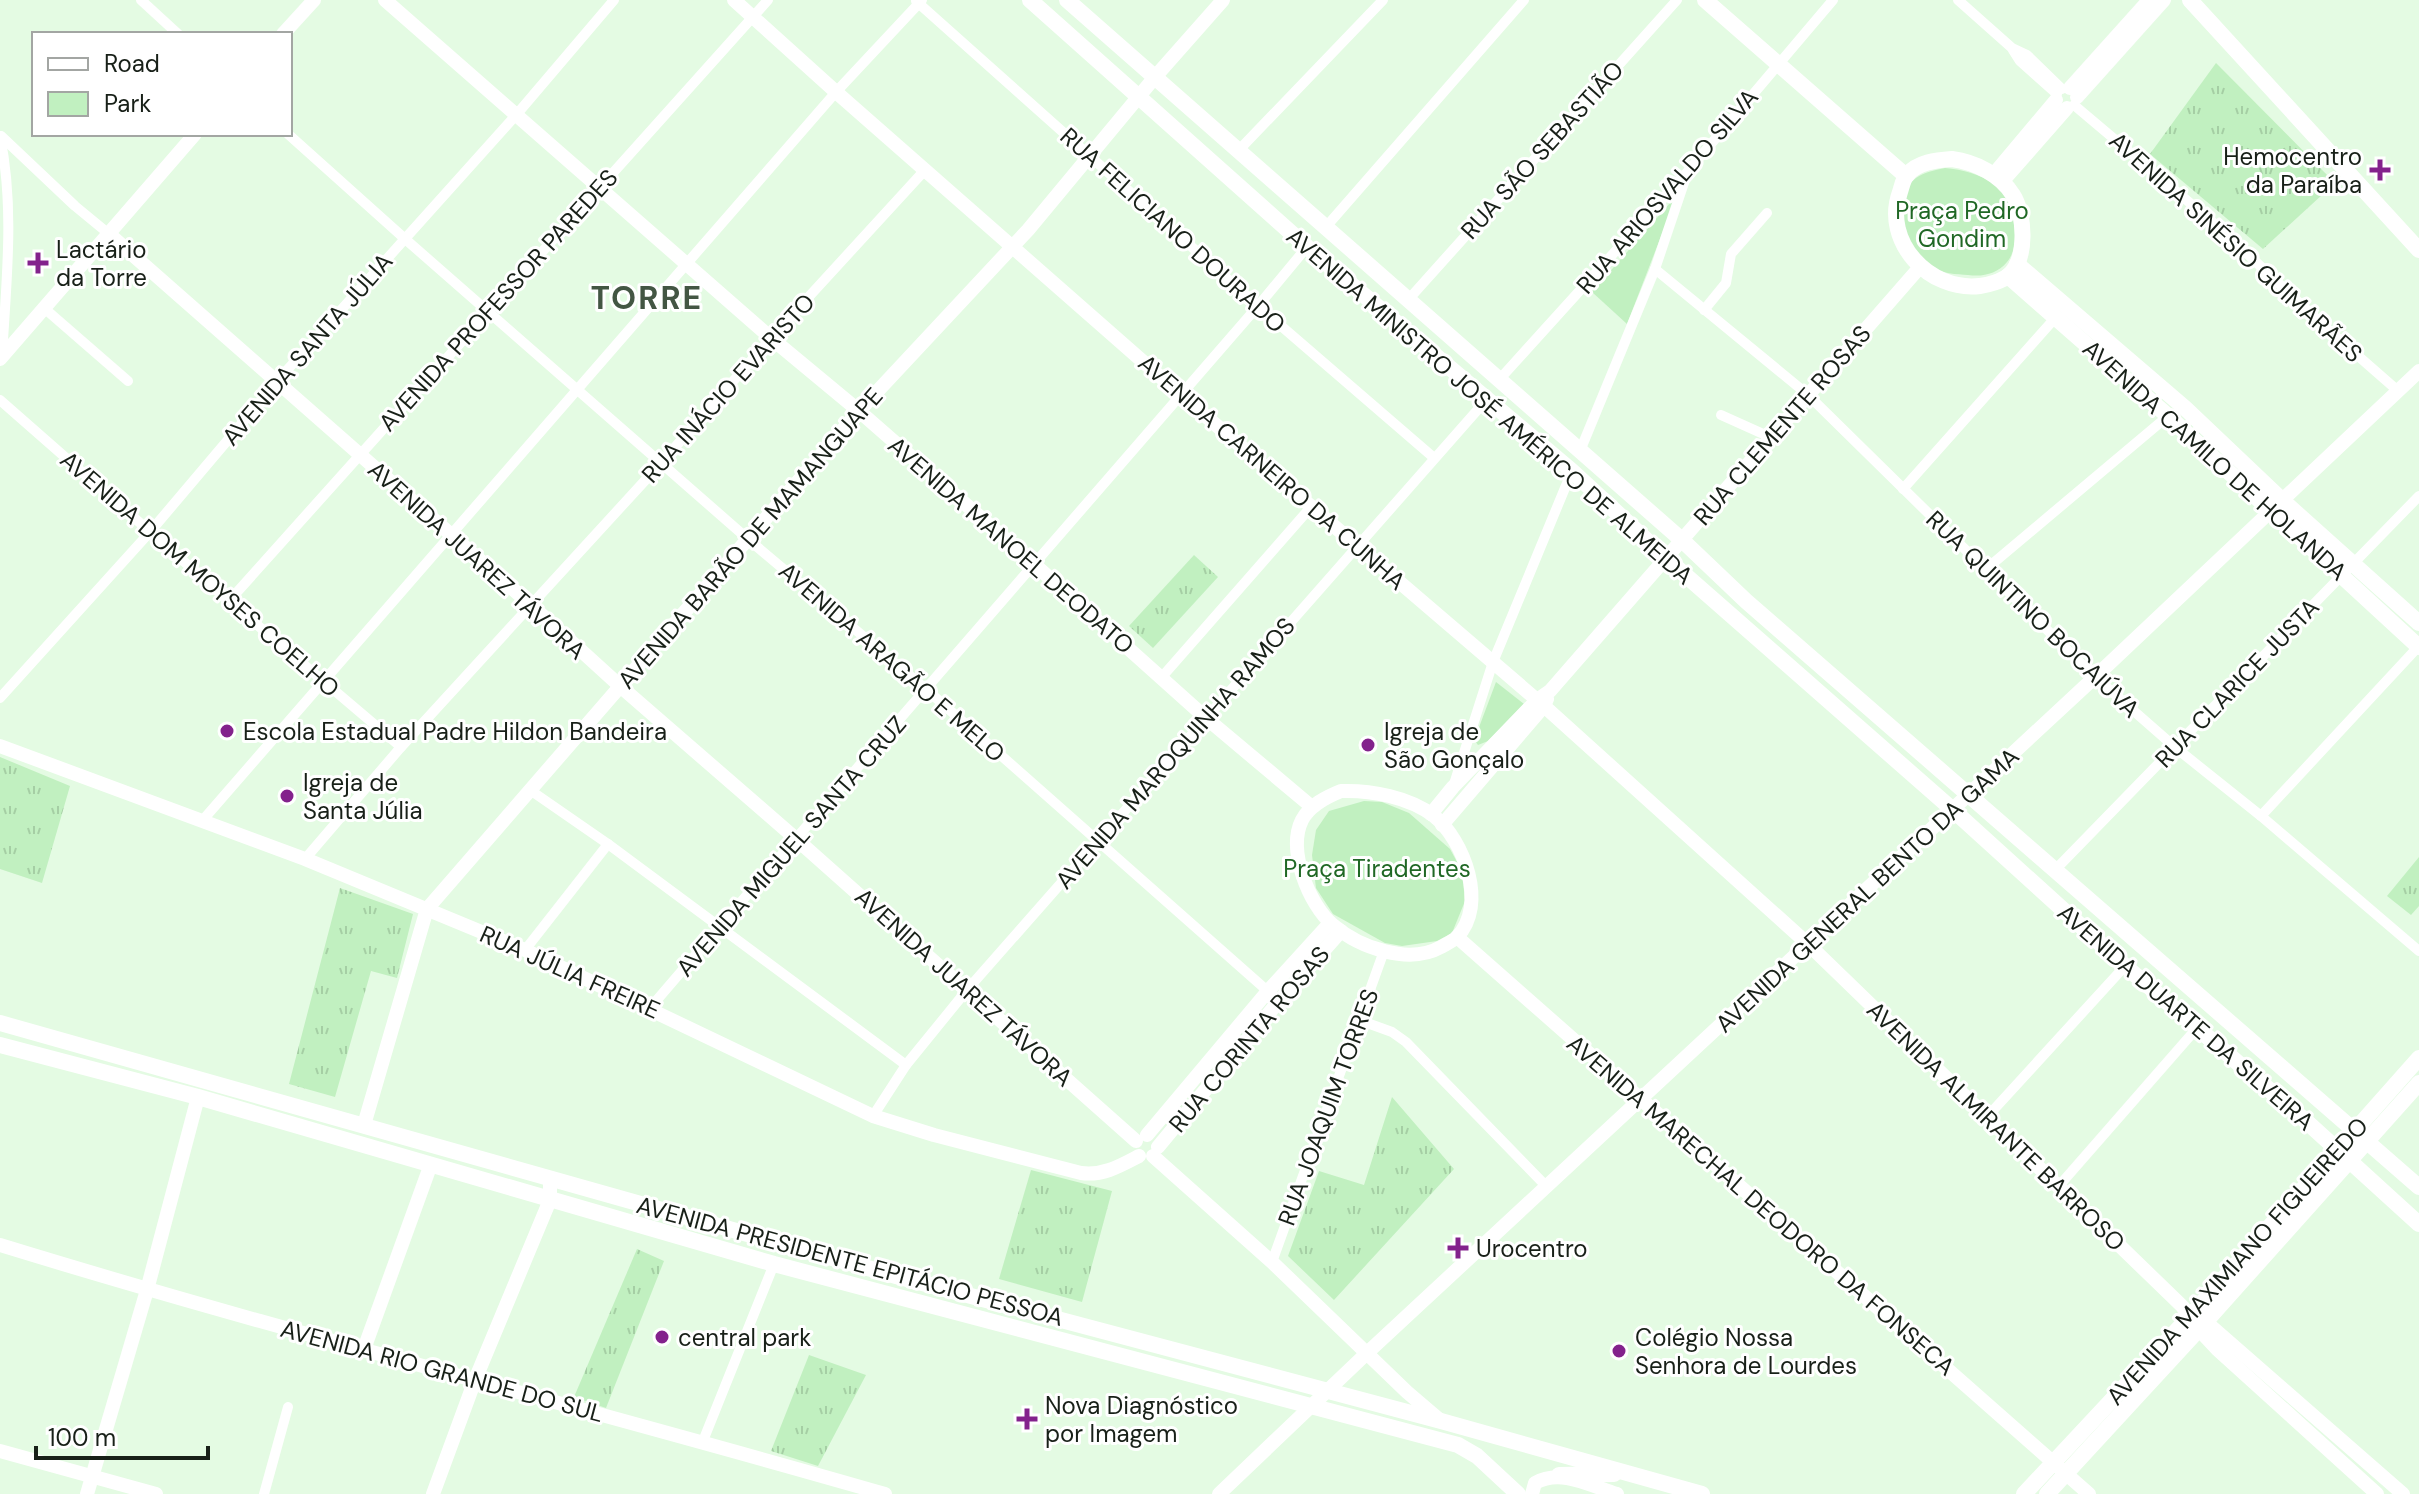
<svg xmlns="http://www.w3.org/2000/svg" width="2419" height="1494" font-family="'DM Sans',sans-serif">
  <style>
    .grass { fill: url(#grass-tufts) }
    .green { fill: #c1f0c0 }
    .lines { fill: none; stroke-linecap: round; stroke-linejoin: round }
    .street { stroke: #fff; stroke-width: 10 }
    .secondary { stroke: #fff; stroke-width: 14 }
    .primary { stroke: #fff; stroke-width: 16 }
    .poi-dot { fill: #83228c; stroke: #fff; stroke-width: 3 }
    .labels { text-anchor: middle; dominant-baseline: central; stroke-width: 6; stroke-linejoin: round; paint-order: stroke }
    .street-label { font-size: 24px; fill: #182018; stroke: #fff }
    .poi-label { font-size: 24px; fill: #182018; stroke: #fff; text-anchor: start }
    .park-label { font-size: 24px; fill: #206825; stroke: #fff }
    .district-label { font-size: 32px; font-weight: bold; letter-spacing: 2px; fill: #435643; stroke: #fff }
  </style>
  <defs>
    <pattern id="grass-tufts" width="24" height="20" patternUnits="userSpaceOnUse" patternTransform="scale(2)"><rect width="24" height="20" fill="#c1f0c0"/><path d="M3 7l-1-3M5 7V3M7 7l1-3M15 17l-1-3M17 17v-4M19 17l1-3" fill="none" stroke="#a5cea4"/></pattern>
  </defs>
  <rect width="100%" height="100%" fill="#e4fbe3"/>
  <g class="grass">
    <polygon points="2216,63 2335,183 2263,249 2150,154"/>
    <polygon points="1194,555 1218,577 1153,648 1129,626"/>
    <polygon points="0,757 70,786 42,883 0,869"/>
    <polygon points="2419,857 2419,906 2411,915 2387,896"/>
    <polygon points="340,888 413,914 397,978 371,971 335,1097 289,1084"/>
    <polygon points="1392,1097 1454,1169 1334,1300 1288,1256 1319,1171 1364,1185"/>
    <polygon points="1031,1170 1112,1191 1082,1302 999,1279"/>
    <polygon points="637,1249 664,1261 606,1408 574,1397"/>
    <polygon points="809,1355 866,1375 818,1466 771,1451"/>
  </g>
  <g class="green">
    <path d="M1945,168C1983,171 2022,192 2016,234C2014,245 2014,254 2007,262C1997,274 1983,277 1968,275C1957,274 1941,274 1932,267C1905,249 1886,201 1916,178C1924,172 1936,170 1945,168Z"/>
    <polygon points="1677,195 1627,324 1592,292"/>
    <polygon points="1496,682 1524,704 1488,741 1478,745 1475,741 1475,738"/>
    <polygon points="1364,801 1382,802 1409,813 1450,849 1462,871 1465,901 1452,933 1437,941 1402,946 1385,943 1333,914 1316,888 1312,855 1316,830 1329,811"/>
  </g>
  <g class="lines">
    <g class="street">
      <polyline points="141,0 178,34"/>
      <polyline points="1958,0 2012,48 2027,55 2062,89"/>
      <polyline points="916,1 1258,306 1433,457"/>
      <polyline points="2013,50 2020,61 2057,94"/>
      <polyline points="2074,105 2222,230 2325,327 2397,390"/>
      <polyline points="288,134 404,238 749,540 927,690 1279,1001"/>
      <path d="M0,136C15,209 6,283 2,357"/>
      <polyline points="1,136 75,206 109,234"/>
      <polyline points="1238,151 1383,0"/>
      <polyline points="1325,228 1524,0"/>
      <polyline points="1655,269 1807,394 2095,677 2176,748 2261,816 2419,951"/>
      <polyline points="1408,300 1677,0"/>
      <polyline points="44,308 128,381"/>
      <polyline points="1704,310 1726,283 1731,254 1767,213"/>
      <polyline points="1498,381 1688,171 1833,0"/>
      <polyline points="0,400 229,601 401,747"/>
      <polyline points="1721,415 1770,437"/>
      <polyline points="1580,451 1655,269 1686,177"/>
      <polyline points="1903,489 2056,317"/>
      <polyline points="1985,570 2168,416"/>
      <polyline points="229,601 768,0"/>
      <polyline points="1161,678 1311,507"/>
      <polyline points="0,698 150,532 288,369 517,114 614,0"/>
      <polyline points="1455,781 1493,662 1572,471"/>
      <polyline points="530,790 608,844 906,1065"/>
      <polyline points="2261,816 2419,646"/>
      <polyline points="202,821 836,92 922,0"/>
      <polyline points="305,859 401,747 662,462 771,338 925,170"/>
      <polyline points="2055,870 2419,496"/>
      <polyline points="525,950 608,844"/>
      <path d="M650,1008C851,773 1055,541 1258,306L1307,247"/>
      <polyline points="1359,1020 1392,1032 1406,1042 1547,1187"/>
      <polyline points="873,1116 906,1065 967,990 1488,398"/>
      <polyline points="1987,1117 2125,966"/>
      <polyline points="2058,1187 2197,1028"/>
      <polyline points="1272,1262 1384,951"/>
      <polyline points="703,1441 774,1264"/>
      <polyline points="264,1494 288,1407"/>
    </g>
    <g class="secondary">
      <polyline points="385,0 771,338 859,411 1034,564 1206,718 1312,807"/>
      <polyline points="734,0 836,92 1181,395 1544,706 1809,945 2183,1307 2188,1318 2217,1349 2377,1494"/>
      <polyline points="283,34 314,0"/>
      <polyline points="2070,88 2149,0"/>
      <polyline points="2077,97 2164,0"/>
      <polyline points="1993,175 2056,100"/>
      <polyline points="2002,182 2067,108"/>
      <polyline points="109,234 531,605 620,686 795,838 1136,1141"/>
      <polyline points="0,359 195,134"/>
      <path d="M0,746L305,859L525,950L873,1116L934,1135L1081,1173C1103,1176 1120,1166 1139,1156"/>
      <path d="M1341,791C1371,790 1409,797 1434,816C1464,840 1488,905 1457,937C1453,941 1446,944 1441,947C1409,965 1360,948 1333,925C1309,905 1287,850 1302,820C1310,805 1326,797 1341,791Z"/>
      <polyline points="1431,814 1453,787 1537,700 1550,691 1920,267"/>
      <polyline points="1442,825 1544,706 1547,699"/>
      <polyline points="1457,937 2089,1494"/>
      <polyline points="364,1125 427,909 859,411 1028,230 1155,77 1223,0"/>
      <polyline points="1147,1135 1268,991 1330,923"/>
      <polyline points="1158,1147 1279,1001 1341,931"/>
      <polyline points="1153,1156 1272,1262 1407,1392 1441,1421"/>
      <path d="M0,1245C293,1335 591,1409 885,1494"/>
      <polyline points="2197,1314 2403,1494"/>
      <polyline points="364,1349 431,1164"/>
      <polyline points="0,1451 156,1494"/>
      <polyline points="87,1494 147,1290 198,1097"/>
      <polyline points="433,1494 475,1380 550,1200 550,1178"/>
      <polyline points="1219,1494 1367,1353 2095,677 2419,371"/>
      <path d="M1532,1494L1535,1483C1561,1468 1591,1486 1617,1494"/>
    </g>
    <g class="primary">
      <polyline points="1030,0 1307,247 1572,471 1667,559 1953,810 2125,966 2308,1123 2419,1224"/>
      <polyline points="1067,0 1683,541 1746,601 2419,1187"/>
      <polyline points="1705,0 1906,176"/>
      <polyline points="2190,0 2419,250"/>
      <path d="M1952,159C1975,162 2001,175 2013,195C2025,214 2028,260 2008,276C2002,281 1988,285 1980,286C1929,292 1882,241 1900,192C1902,186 1903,179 1907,175C1917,162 1937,160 1952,159Z"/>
      <polyline points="2017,264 2185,408 2283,501 2419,623"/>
      <polyline points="2008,276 2168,416 2419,647"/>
      <polyline points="0,1023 896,1276 1441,1421 1702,1494"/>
      <polyline points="0,1045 198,1097 774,1264 1458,1445 1477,1456 1518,1494"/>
      <polyline points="1559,1475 1614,1474"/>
      <polyline points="2024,1494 2194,1312 2419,1058"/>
      <polyline points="2047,1494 2199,1329 2419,1083"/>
    </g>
  </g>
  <g class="poi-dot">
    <path d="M2376 158h8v8h8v8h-8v8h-8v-8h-8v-8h8z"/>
    <path d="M34 251h8v8h8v8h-8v8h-8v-8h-8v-8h8z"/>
    <circle cx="227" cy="731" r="8"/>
    <circle cx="1368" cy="745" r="8"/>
    <circle cx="287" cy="796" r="8"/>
    <path d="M1454 1236h8v8h8v8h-8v8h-8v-8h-8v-8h8z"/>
    <circle cx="662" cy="1337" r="8"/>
    <circle cx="1619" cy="1351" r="8"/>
    <path d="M1023 1407h8v8h8v8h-8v8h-8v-8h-8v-8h8z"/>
  </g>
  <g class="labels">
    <g class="street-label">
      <text transform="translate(1542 150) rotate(-48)">RUA SÃO SEBASTIÃO</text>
      <text transform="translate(1667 191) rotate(-49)">RUA ARIOSVALDO SILVA</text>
      <text transform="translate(1173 230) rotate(42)">RUA FELICIANO DOURADO</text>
      <text transform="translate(2236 247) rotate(42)">AVENIDA SINÉSIO GUIMARÃES</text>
      <text transform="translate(498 300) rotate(-48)">AVENIDA PROFESSOR PAREDES</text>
      <text transform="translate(307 349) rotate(-49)">AVENIDA SANTA JÚLIA</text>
      <text transform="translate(728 388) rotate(-48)">RUA INÁCIO EVARISTO</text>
      <text transform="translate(1490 406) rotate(41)">AVENIDA MINISTRO JOSÉ AMÉRICO DE ALMEIDA</text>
      <text transform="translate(1782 425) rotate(-49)">RUA CLEMENTE ROSAS</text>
      <text transform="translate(2215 460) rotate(42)">AVENIDA CAMILO DE HOLANDA</text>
      <text transform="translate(1272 472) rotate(41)">AVENIDA CARNEIRO DA CUNHA</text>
      <text transform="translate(750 538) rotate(-49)">AVENIDA BARÃO DE MAMANGUAPE</text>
      <text transform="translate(1011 545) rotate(41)">AVENIDA MANOEL DEODATO</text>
      <text transform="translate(477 560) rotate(42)">AVENIDA JUAREZ TÁVORA</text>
      <text transform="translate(200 574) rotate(41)">AVENIDA DOM MOYSES COELHO</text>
      <text transform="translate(2033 614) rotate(44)">RUA QUINTINO BOCAIÚVA</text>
      <text transform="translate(892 662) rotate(41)">AVENIDA ARAGÃO E MELO</text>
      <text transform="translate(2237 683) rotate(-46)">RUA CLARICE JUSTA</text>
      <text transform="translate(1175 753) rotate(-49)">AVENIDA MAROQUINHA RAMOS</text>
      <text transform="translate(791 846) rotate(-49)">AVENIDA MIGUEL SANTA CRUZ</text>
      <text transform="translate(1867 890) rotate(-43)">AVENIDA GENERAL BENTO DA GAMA</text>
      <text transform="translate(570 972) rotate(24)">RUA JÚLIA FREIRE</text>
      <text transform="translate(964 987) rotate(42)">AVENIDA JUAREZ TÁVORA</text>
      <text transform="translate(2186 1017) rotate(41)">AVENIDA DUARTE DA SILVEIRA</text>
      <text transform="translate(1249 1039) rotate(-50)">RUA CORINTA ROSAS</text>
      <text transform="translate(1328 1107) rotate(-70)">RUA JOAQUIM TORRES</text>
      <text transform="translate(1996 1126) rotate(44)">AVENIDA ALMIRANTE BARROSO</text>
      <text transform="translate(1761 1205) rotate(41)">AVENIDA MARECHAL DEODORO DA FONSECA</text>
      <text transform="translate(850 1261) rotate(15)">AVENIDA PRESIDENTE EPITÁCIO PESSOA</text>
      <text transform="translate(2237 1261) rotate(-48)">AVENIDA MAXIMIANO FIGUEIREDO</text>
      <text transform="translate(442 1371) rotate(15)">AVENIDA RIO GRANDE DO SUL</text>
    </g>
    <g class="poi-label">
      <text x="2362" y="156" text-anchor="end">Hemocentro<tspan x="2362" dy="28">da Paraíba</tspan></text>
      <text x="56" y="249">Lactário<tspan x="56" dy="28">da Torre</tspan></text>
      <text x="243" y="731">Escola Estadual Padre Hildon Bandeira</text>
      <text x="1384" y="731">Igreja de<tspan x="1384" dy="28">São Gonçalo</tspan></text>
      <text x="303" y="782">Igreja de<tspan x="303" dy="28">Santa Júlia</tspan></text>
      <text x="1476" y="1248">Urocentro</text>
      <text x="678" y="1337">central park</text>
      <text x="1635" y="1337">Colégio Nossa<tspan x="1635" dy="28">Senhora de Lourdes</tspan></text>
      <text x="1045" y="1405">Nova Diagnóstico<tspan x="1045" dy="28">por Imagem</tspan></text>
    </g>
    <g class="park-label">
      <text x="1962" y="210">Praça Pedro<tspan x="1962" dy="28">Gondim</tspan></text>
      <text x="1377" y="868">Praça Tiradentes</text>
    </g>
    <g class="district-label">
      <text x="647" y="298">TORRE</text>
    </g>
  </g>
  <rect x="32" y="32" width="260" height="104" fill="#ffffff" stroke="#a3a6a3" stroke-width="2"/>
  <rect x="48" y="58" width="40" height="12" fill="#ffffff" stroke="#a3a6a3" stroke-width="2"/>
  <text x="104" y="72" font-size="24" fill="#182018">Road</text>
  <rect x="48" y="92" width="40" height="24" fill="#c1f0c0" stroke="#a3a6a3" stroke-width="2"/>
  <text x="104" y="112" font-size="24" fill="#182018">Park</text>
  <path d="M36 1446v12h172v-12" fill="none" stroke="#182018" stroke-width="4"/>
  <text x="48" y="1446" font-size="24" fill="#182018" stroke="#ffffff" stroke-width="6" paint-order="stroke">100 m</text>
</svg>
